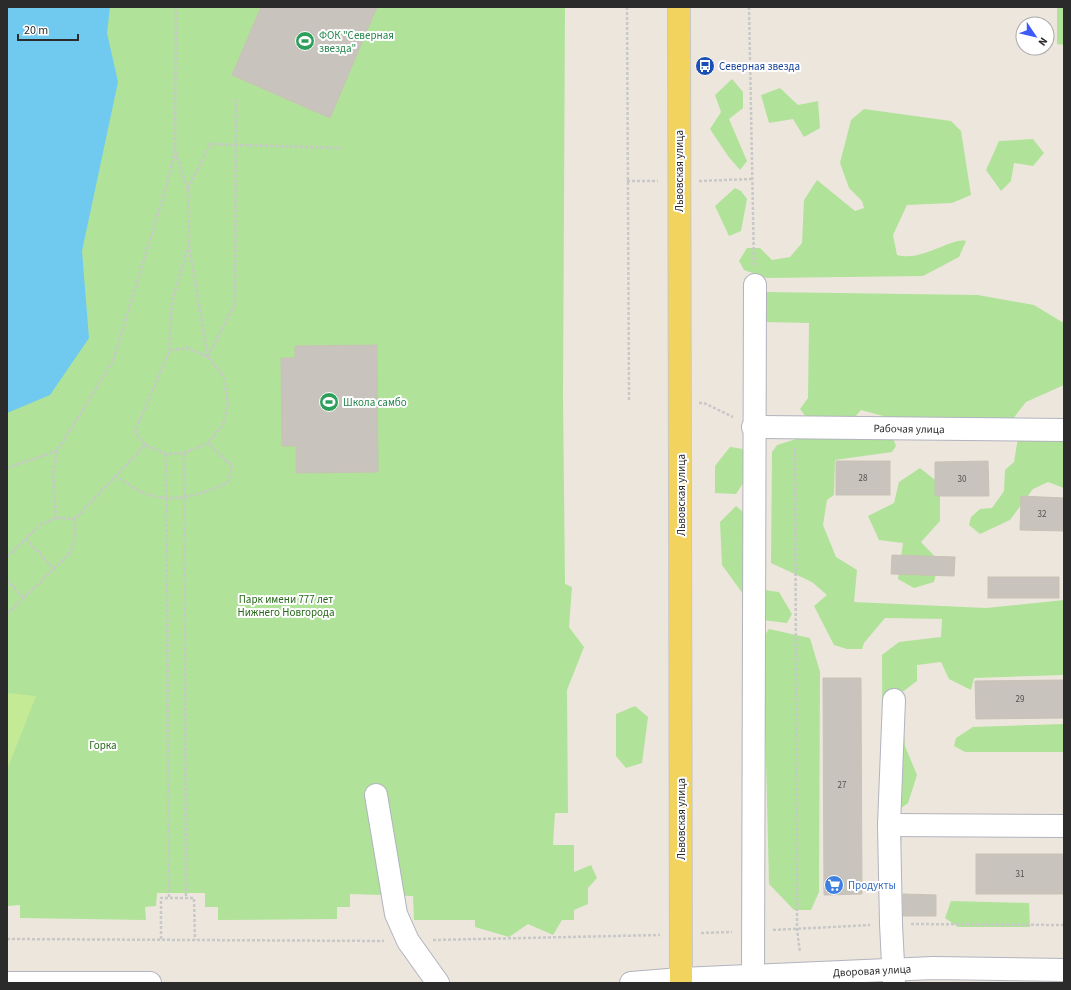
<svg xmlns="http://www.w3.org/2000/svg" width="1071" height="990" font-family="'Source Sans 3',sans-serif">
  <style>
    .green { fill: #b0e399 }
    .pitch { fill: #c4ea95 }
    .water { fill: #70c9ef }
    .building { fill: #c8c3bc; stroke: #c8c2b6 }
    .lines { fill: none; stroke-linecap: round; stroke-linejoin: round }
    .minor-casing { stroke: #b1b3be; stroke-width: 24 }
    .major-casing { stroke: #c8c8c8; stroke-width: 24 }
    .path { stroke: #c8c8c8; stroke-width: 2.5; stroke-dasharray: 3 2; stroke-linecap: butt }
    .minor { stroke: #fff; stroke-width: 22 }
    .major { stroke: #f1d35e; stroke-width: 22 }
    .labels { text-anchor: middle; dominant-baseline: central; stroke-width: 4; stroke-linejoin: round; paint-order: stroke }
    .number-label { font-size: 9px; fill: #52514f }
    .leisure-label { font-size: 11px; fill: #27864d; stroke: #fff; text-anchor: start }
    .transit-label { font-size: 11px; fill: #164399; stroke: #fff; text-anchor: start }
    .street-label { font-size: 11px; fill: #2b2b2b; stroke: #fff }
    .park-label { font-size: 11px; fill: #28681a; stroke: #fff }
    .shop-label { font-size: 11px; fill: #366cbe; stroke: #fff; text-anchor: start }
  </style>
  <rect width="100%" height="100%" fill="#ede6dd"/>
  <g class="green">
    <polygon points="7,7 565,7 563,397 565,584 572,587 569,627 584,647 567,690 568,813 555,813 553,845 574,845 574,872 591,865 597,878 588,888 588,904 574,910 574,920 562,920 553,935 528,924 509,937 475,927 475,920 414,920 413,896 350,894 350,907 337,907 337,919 218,920 218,907 205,907 205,893 157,893 156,906 145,907 146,920 20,918 20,905 8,906"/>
    <polygon points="1057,7 1064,7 1064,45 1057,44"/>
    <polygon points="732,79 743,92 743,108 729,119 747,161 740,170 728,156 710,129 721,112 715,95"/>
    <polygon points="780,88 798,105 818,101 820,128 804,137 793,119 769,123 761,95"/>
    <path d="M864,109L951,121L961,131L971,195L952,203L907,205L893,235L897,255C922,262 952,237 966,241L959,257L923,276L767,278L744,270L739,261L747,248H760L772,260L790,257L802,243L804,200L817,180L855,211L864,208L862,201L849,188L840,163L851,120Z"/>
    <polygon points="1033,139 1044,153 1033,166 1014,163 1011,181 1001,191 986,170 999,141"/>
    <polygon points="735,188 741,191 747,199 741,231 729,236 715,206"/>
    <polygon points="767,292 978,295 1034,305 1062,322 1064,321 1064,385 1026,402 1012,420 909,423 861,410 854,418 807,418 800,409 808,398 809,323 765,322 756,302"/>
    <polygon points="1064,433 1064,488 1048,482 1033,489 1010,520 980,534 969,525 971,517 980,509 992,508 1004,491 1005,470 1014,462 1018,438"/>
    <polygon points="806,436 893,438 896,446 892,452 835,460 834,495 827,500 823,525 836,557 857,570 854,602 986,608 1064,600 1064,675 974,678 971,690 949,679 941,662 917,665 917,681 901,693 905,746 917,775 908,803 888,818 902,837 899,858 883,868 882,655 899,642 941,637 942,619 885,618 864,643 862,649 847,649 834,645 814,606 827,595 812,582 771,563 772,452 777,445"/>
    <polygon points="730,447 743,449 749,474 736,494 715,493 715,466"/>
    <polygon points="920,468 940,484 940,521 921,542 939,561 934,582 914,588 898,579 903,543 879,540 868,516 894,503 899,482"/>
    <polygon points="736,506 755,522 764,590 779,592 792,614 787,623 762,620 722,565 720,522"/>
    <polygon points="769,629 810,638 820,672 819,892 811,910 794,910 769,884 763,638"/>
    <polygon points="635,706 648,717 642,763 626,768 616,756 616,714"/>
    <polygon points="1064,724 1064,752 965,752 954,746 956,738 973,727"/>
    <polygon points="951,901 1029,903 1030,927 958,927 945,918"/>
  </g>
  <polygon class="pitch" points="7,693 36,696 7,770"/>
  <polygon class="water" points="7,7 110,7 107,33 118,82 82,251 89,338 50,395 7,413"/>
  <g class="building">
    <polygon points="261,7 377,7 330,118 232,75"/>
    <polygon points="377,345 378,472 296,473 296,446 282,446 281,358 295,358 295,346"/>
    <rect x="836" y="461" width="54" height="34"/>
    <polygon points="988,461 989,496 935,496 935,462"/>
    <polygon points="1021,496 1064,498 1064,531 1020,530"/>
    <polygon points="892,555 955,557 954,576 891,574"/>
    <rect x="988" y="577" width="71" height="21"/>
    <polygon points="823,678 861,678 862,894 824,895"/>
    <polygon points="1064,680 1064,718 976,719 975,681"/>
    <rect x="976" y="854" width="88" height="40"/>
    <polygon points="903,894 936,895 936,916 903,916"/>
  </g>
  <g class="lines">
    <defs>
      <g id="minor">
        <polyline points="753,427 1064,430"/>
        <polyline points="894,700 889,825 891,924 894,983"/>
        <polyline points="376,795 396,914 408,941 438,983"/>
        <polyline points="889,825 1064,826"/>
        <polyline points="753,976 755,285"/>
        <polyline points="7,983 150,983"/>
        <polyline points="631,983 681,979 933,968 1064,970"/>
      </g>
      <polyline id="major" points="679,7 681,983"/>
    </defs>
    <use href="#minor" class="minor-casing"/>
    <use href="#major" class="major-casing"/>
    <g class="path">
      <polyline points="176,7 175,151 188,190 189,246 208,357"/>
      <polyline points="627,7 629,400"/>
      <polyline points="749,7 754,265"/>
      <polyline points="627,181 658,181"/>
      <polyline points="699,181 752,179"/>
      <polyline points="188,189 210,144 341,148"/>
      <polyline points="208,356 235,304 236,99"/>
      <polyline points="699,403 704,403 733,417"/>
      <polyline points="145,445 135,432 169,351 172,301 188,248"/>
      <polyline points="795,448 797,893 797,929 800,953"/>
      <polyline points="184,453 186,898"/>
      <polyline points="166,454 169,898"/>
      <polyline points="7,468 57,451"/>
      <path d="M115,476C124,481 132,488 142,492C170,505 202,495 228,482L232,466L208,443"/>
      <polyline points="56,518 53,474 57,451 113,361 167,184 175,151"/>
      <polyline points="26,539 54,569"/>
      <polyline points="7,557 41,524 56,518 75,519"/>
      <polyline points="7,580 24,598"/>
      <polyline points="7,614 69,554 75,539 75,519 145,445 166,454 184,453 208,443 223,425 228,405 224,377 208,357 187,348 169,351"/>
      <polyline points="911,924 1064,925"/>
      <polyline points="773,930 870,925"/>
      <polyline points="701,933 732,932"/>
      <polyline points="7,939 384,941"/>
      <polyline points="161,939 161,898 194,898 195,940"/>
      <polyline points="433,940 660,935"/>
    </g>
    <use href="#minor" class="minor"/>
    <use href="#major" class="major"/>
  </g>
  <defs>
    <symbol id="stadium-disc" viewBox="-11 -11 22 22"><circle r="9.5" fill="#2e9e5b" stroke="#fff"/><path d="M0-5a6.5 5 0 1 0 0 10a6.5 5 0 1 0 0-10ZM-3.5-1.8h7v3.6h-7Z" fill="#fff"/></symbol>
    <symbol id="bus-disc" viewBox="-11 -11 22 22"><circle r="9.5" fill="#1a4fb4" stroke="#fff"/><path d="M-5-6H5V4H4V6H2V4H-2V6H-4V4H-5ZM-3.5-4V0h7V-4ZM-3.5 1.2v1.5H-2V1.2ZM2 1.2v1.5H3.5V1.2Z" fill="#fff"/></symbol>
    <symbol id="supermarket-disc" viewBox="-11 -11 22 22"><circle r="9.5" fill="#3f7fe0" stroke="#fff"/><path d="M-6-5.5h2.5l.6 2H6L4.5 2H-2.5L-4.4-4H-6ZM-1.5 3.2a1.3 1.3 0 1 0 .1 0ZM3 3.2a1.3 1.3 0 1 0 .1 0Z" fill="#fff"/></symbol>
  </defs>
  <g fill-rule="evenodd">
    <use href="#stadium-disc" x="294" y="30" width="22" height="22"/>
    <use href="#bus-disc" x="694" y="55" width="22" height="22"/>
    <use href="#stadium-disc" x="318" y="391" width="22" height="22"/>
    <use href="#supermarket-disc" x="823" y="874" width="22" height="22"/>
  </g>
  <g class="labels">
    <g class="number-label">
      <text x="863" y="478">28</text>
      <text x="962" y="479">30</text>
      <text x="1042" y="514">32</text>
      <text x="1020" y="699">29</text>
      <text x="842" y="785">27</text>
      <text x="1020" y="874">31</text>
    </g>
    <g class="leisure-label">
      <text x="319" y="35">ФОК "Северная<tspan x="319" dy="13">звезда"</tspan></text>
      <text x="343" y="402">Школа самбо</text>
    </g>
    <g class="transit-label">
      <text x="719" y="66">Северная звезда</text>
    </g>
    <g class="street-label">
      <text transform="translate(679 171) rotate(-90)">Львовская улица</text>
      <text transform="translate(909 429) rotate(1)">Рабочая улица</text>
      <text transform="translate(681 495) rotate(-90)">Львовская улица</text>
      <text transform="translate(681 819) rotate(-90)">Львовская улица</text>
      <text transform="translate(872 971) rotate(-3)">Дворовая улица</text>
    </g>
    <g class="park-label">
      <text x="286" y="599">Парк имени 777 лет<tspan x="286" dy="13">Нижнего Новгорода</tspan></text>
      <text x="103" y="745">Горка</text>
    </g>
    <g class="shop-label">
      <text x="848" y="885">Продукты</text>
    </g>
  </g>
  <rect width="1071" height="990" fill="none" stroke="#2b2b2b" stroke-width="16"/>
  <g transform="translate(1035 36) rotate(125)"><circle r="19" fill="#ffffff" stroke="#aaaaaa"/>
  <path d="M0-3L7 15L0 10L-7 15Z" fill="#3c5afa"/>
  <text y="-6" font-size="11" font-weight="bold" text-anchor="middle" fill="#2b2b2b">N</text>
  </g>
  <path d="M18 34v6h60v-6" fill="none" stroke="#2b2b2b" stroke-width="2"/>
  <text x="24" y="34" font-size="12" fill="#2b2b2b" stroke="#ffffff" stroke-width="3" paint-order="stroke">20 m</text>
</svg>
